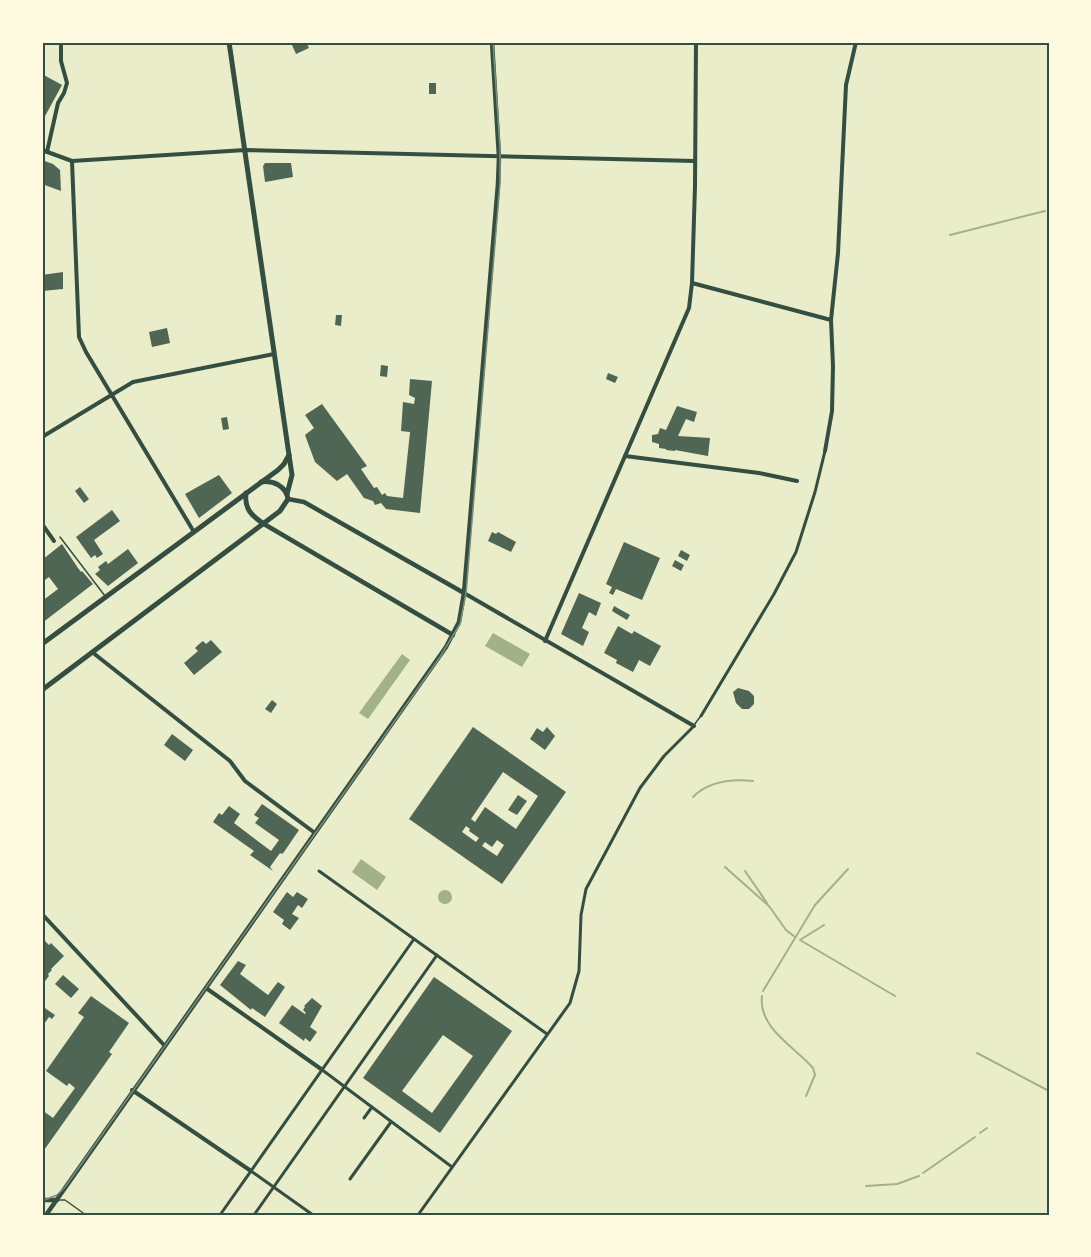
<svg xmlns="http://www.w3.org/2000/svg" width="1091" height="1257" font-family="'PT Sans Narrow',sans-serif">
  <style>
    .water { fill: #a3b18a }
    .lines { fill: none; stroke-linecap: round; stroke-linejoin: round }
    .stream { stroke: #a3b18a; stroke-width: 2 }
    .building { fill: #4f6655; fill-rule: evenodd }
    .service { stroke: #344e41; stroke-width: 1.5 }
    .pedestrian { stroke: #344e41; stroke-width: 3 }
    .minor { stroke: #344e41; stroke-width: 4 }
    .tertiary { stroke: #344e41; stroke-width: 4.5 }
    .secondary { stroke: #344e41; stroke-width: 5 }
    .tram { stroke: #7c8e77; stroke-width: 1.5 }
    .neatline { fill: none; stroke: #344e41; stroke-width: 2 }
  </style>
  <rect width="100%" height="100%" fill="#e9edc9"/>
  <g class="water">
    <polygon points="493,633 530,654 522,667 485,646"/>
    <polygon points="402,654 410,660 368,719 359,713"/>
    <polygon points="361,859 386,877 377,890 352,872"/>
    <circle cx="445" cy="897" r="7"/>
  </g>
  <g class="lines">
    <g class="stream">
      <polyline points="950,235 1045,211"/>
      <path d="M693,797C709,781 733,779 753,781"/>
      <polyline points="725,867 769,906 786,930 795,937"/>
      <polyline points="745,871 767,903"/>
      <polyline points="824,925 800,940 895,996"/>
      <polyline points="763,991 815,905 848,869"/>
      <path d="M762,996C758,1028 795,1047 813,1068L815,1075L806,1096"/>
      <polyline points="977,1053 1049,1091"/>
      <polyline points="980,1133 987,1128"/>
      <polyline points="923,1173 975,1137"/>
      <polyline points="866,1186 897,1184 919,1176"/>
    </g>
  </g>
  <g class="building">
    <polygon points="298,42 306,42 309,48 296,54 292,45"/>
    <polygon points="42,74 62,85 44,118 42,130"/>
    <rect x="429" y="83" width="7" height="11"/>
    <polygon points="42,160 53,164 60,170 61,191 42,184"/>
    <polygon points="265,163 291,163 293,177 265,182 263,166"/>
    <polygon points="63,272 63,289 42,291 42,275"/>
    <polygon points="336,315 342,315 341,326 335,325"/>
    <polygon points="167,328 170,343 152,347 149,332"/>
    <polygon points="381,365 388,366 387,377 380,376"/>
    <polygon points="608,373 618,377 615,383 606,379"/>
    <polygon points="410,379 432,381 420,513 386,509 381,503 375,505 373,501 364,498 347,474 337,481 315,462 305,435 314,428 305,415 322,404 367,466 361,469 374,488 377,487 382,495 385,493 387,496 403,498 410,432 401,431 403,402 414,404 415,398 409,395"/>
    <polygon points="677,406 697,412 694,422 686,419 678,436 710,438 708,456 675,450 675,451 666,450 666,449 659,448 659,444 652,442 652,435 658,434 660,428 666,430"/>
    <polygon points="227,417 229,429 223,430 221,418"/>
    <polygon points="219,475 232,493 199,518 185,494"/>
    <polygon points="80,487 89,499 84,503 75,491"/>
    <polygon points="112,510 120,521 94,540 103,554 97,558 95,555 91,558 76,537"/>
    <polygon points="492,532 496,534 498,532 516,542 511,552 488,541"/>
    <polygon points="624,542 660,558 642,600 616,589 613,595 609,593 612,587 606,584"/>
    <polygon points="62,544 78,568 81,572 82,571 93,584 42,623 42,601 58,589 49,577 42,582 42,560"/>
    <polygon points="128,549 138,563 108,586 95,574 100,570 98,567 106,561 108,564"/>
    <polygon points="681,550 690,555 687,561 678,556"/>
    <polygon points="675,560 684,565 681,571 672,566"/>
    <polygon points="579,593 601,603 596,616 589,612 582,628 589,632 583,646 561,634"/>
    <polygon points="614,606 630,615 627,620 612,611"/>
    <polygon points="618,626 632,634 634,631 661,646 650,666 639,660 633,672 616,663 617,660 604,653"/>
    <polygon points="211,640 222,652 194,675 184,663 198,651 195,648 198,645 203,641 206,644"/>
    <polygon points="738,688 749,691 754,696 754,704 749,709 742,709 736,703 733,692"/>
    <polygon points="272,700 277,704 271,713 265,709"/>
    <path d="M473,727L566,792L502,884L409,819ZM503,772L538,796L516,829L485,807L475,822L471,819ZM466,826L470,829L469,831L479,838L476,842L462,832ZM497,840L504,845L497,856L482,846L485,842L492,847Z"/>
    <polygon points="547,727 555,736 545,750 530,739 537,728 543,732"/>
    <polygon points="172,734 193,750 185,761 164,745"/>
    <polygon points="518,795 527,801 517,815 508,810"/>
    <polygon points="262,804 299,830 284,852 282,854 280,853 270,867 273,871 250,855 254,851 213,822 219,813 222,815 229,806 240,814 234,823 271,851 279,840 255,823 259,818 254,815"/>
    <polygon points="287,892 293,897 297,892 308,899 302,908 298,905 292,914 299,918 290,930 282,924 284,920 273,912"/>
    <polygon points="42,938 49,945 51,943 64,956 51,969 52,970 48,974 49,976 42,985"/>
    <polygon points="238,961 246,965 240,974 268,995 278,982 285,987 265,1017 252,1008 251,1010 220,985"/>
    <polygon points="63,975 79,989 71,998 55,984"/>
    <path d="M434,977L512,1031L440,1133L363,1078ZM443,1035L473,1056L432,1113L402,1091Z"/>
    <polygon points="91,996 129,1023 109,1052 112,1054 42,1153 42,1110 53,1118 75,1088 69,1083 67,1086 46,1071 84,1017 78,1013"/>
    <polygon points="312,998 322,1006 310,1027 317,1032 310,1042 305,1038 304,1041 279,1023 292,1005 305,1014 306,1013 303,1010 305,1007 304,1006"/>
    <polygon points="42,1006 55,1015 52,1019 49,1017 42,1027"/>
  </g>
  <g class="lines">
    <g class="service">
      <polyline points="60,537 105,596"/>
      <polyline points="694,725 700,717"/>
      <polyline points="58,1200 65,1200 86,1215"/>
    </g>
    <g class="pedestrian">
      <polyline points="701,716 774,594 796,552 815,492 825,451"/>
      <polyline points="319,871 547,1034"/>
      <polyline points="321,1069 452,1167"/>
      <polyline points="364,1118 372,1107"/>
      <polyline points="251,1171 313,1215"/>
      <polyline points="350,1179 391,1122"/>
      <polyline points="220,1215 414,939"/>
      <polyline points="254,1215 437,955"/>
      <polyline points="418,1215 570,1003 579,971 581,915 586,889 640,788 664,756 694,726"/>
    </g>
    <g class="minor">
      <polyline points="42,150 72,161 245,150 695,161"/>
      <polyline points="47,152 58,103 64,93 67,83 61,61 61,42"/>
      <polyline points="72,161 79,337 86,352 194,532"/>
      <polyline points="692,283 831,320"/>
      <polyline points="42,437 133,382 274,354"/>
      <polyline points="825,451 832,411 833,366 831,320 838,253 846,85 856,42"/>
      <polyline points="625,456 759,473 797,481"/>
      <polyline points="42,524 54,541"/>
      <polyline points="464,593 694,726"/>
      <polyline points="545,641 689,308 692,283 695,186 696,42"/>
      <polyline points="92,652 230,761 245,781 315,833"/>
      <polyline points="42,914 164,1045"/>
      <polyline points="206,988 321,1069"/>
      <polyline points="132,1090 251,1171"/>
    </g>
    <g class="tertiary">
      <polyline points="288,499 304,502 464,593"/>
      <polyline points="264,524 453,635"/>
      <polyline points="42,1200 57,1200"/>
      <polyline points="46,1215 446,647 459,622 464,593 498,184 499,157 492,42"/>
    </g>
    <g class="secondary">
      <polyline points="229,42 289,455 292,475 287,494"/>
      <path d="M246,493C244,509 252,516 264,524"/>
      <polyline points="42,644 278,470 284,464 289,455"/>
      <path d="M42,690L280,511L288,499C286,486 273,480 261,482"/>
    </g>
    <polyline class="tram" points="42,1201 57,1195 65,1187 440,657 460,624 466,593 500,183 500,148 493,42"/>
  </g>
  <rect width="1091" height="1257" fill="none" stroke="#fefae0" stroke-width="87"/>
  <rect x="44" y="44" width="1004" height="1170" class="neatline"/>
</svg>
